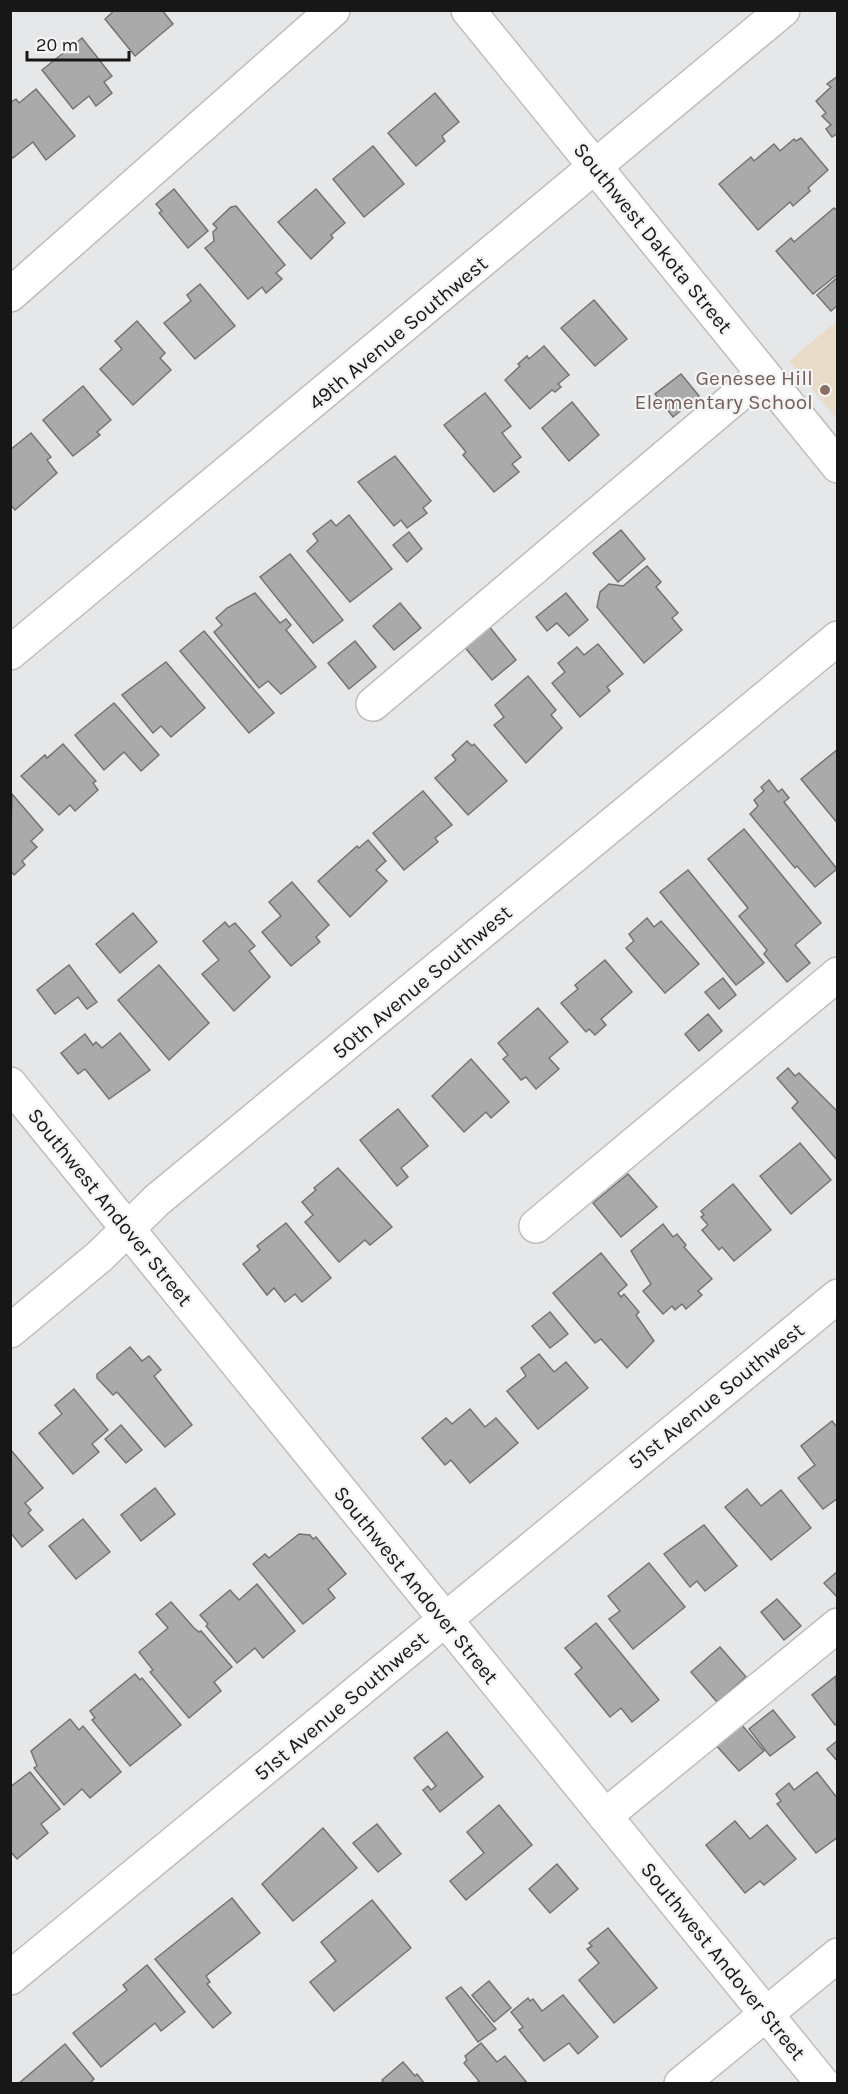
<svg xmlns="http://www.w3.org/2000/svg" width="848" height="2094" font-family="Karla,sans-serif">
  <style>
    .education { fill: #e8dbc7 }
    .building { fill: #aaaaab; stroke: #747475; stroke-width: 1.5 }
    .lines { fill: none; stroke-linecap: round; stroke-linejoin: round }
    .minor-casing { stroke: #bdbdbe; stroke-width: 36 }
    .minor { stroke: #fff; stroke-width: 33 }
    .education-dot { fill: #8d6e63; stroke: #f3f4f5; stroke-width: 2 }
    .labels { text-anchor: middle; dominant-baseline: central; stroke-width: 4.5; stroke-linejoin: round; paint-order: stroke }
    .street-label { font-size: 21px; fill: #171718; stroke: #f3f4f5 }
    .education-label { font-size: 21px; fill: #785e54; stroke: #f3f4f5; text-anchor: end }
  </style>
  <rect width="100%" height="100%" fill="#e6e7e8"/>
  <polygon class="education" points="837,321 837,419 789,361"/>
  <g class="building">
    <polygon points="115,10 162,10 173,24 135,56 105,19"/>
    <polygon points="82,38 112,76 104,82 112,93 96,106 89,96 73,109 42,70"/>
    <polygon points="838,76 838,133 832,137 826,129 831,125 822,116 826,113 816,101 831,87 827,84"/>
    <polygon points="36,89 75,136 46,160 33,142 13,158 10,155 10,103 16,99 19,103"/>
    <polygon points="435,93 459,122 442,136 445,141 416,166 388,133"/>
    <polygon points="801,138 828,170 808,188 810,191 793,206 790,202 758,230 719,184 751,157 754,161 774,144 780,151 794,139 796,141"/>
    <polygon points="373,146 404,184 364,217 333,179"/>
    <polygon points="174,189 208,231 188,248 159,213 162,211 156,204"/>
    <polygon points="316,189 345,223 331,235 333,238 311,259 278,222"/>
    <polygon points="236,206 285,265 276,273 282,279 266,293 262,287 248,299 205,248 214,241 213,232 217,228 213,224 231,207"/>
    <polygon points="834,208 838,211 838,274 813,294 776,251 791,238 794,242"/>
    <polygon points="838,277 838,305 831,311 817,295"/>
    <polygon points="200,284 235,326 195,359 164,323 191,301 187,295"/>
    <polygon points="594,300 627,339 595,366 561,328"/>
    <polygon points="137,321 165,353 160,358 171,370 133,405 100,369 122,349 115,341"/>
    <polygon points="544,346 569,375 558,384 561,387 555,392 552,390 530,409 505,380 520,366 518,364 527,356 529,359"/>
    <polygon points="681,374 699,396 673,417 655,394"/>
    <polygon points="83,386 111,420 97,432 100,435 73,456 43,420"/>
    <polygon points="485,393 511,426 502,433 521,457 512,464 519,472 494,492 463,455 466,452 444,425"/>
    <polygon points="572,402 599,435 569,461 542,428"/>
    <polygon points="31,433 51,457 47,460 57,473 15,510 10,504 10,450"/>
    <polygon points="395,456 431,501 423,508 427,513 407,528 401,520 394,526 358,482"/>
    <polygon points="349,515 392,569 350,602 307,551 318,541 313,534 331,520 336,526"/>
    <polygon points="621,530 645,559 618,582 593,553"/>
    <polygon points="409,532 422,549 407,562 393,545"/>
    <polygon points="290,554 343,620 313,643 260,577"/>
    <polygon points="647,566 661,582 656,587 678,613 672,618 682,630 644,663 597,607 600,592 609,584 623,586"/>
    <polygon points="255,593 280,623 286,619 291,625 286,630 316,667 281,694 268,681 259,688 214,632 222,625 216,618 227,608"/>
    <polygon points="566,593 588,620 569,636 557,623 547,631 536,617"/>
    <polygon points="400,603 421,628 394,650 373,626"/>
    <polygon points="488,625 516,660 492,680 463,645"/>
    <polygon points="204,631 274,713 249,733 180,651"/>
    <polygon points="355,641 376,667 349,689 328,663"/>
    <polygon points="598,644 623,674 607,687 610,691 580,717 552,683 565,672 558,663 577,647 584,655"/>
    <polygon points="166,662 205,708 171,737 161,726 153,733 122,695"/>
    <polygon points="528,676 556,710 551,715 562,728 526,763 494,725 504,717 495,705"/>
    <polygon points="114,703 159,755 141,771 124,752 104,770 75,735"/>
    <polygon points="467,741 472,746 474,744 507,781 468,815 435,778 456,760 452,755"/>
    <polygon points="63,744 96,781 93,783 98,790 75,811 70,805 59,815 21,776 45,755 47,758"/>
    <polygon points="838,749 838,824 801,779"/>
    <polygon points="769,780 778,792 782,789 789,798 784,802 837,869 815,887 797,866 795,868 750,814 758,806 754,800 764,791 761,787"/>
    <polygon points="423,791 452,825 435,838 438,842 404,870 373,833"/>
    <polygon points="12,794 43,830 31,841 37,847 22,861 25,865 14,875 10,870"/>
    <polygon points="744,829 821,923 795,945 810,963 787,982 764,954 767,950 739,916 748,908 708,859"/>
    <polygon points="368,840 386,861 376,870 387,881 350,917 318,881 357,846 359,848"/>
    <polygon points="688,870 764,963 736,985 660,892"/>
    <polygon points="292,882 329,925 316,937 320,942 291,966 262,932 281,916 269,902"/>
    <polygon points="133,913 157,942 120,973 96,944"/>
    <polygon points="647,918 654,927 661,921 699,964 665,993 626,948 634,941 629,934"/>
    <polygon points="225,922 229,927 235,923 255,946 249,951 270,977 234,1011 202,974 219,960 203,941"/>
    <polygon points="605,960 632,992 601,1019 606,1025 595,1035 589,1029 586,1032 561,1003 578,989 575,985"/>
    <polygon points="69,965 97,1002 87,1009 78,997 55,1014 37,990"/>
    <polygon points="159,965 209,1023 169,1060 118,1000"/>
    <polygon points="723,978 736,995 719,1009 705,992"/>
    <polygon points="538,1008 568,1042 549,1058 559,1069 536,1089 526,1077 521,1080 503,1059 508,1055 498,1043"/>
    <polygon points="708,1014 722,1031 699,1051 685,1034"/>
    <polygon points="120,1033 150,1070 109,1099 85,1069 78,1074 61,1053 85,1034 93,1045 96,1042 102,1048"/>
    <polygon points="471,1059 509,1102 491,1118 486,1112 464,1132 432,1096"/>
    <polygon points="788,1068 795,1076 799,1073 838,1112 838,1161 792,1108 798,1102 777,1078"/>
    <polygon points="398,1109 428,1146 401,1168 408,1177 397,1186 360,1140"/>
    <polygon points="800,1143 831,1180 791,1214 760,1176"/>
    <polygon points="338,1168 392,1227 370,1245 365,1240 339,1262 305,1222 313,1215 302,1202 316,1190 314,1188"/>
    <polygon points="628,1174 657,1207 621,1237 593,1203"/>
    <polygon points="733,1184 771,1230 734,1261 722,1247 719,1250 702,1230 708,1225 701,1217 704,1215 701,1211"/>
    <polygon points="286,1223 331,1278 302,1302 295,1294 285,1302 274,1288 267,1295 243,1264 260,1250 257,1246"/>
    <polygon points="663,1224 673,1237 677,1234 686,1245 684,1247 712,1279 698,1291 702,1295 686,1309 682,1304 675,1310 672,1306 663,1314 643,1291 651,1284 631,1251"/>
    <polygon points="601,1253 627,1285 618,1293 621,1297 624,1294 639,1312 636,1315 654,1341 627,1368 601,1339 595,1343 553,1293"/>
    <polygon points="550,1312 568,1334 550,1348 532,1326"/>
    <polygon points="130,1347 142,1361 149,1356 161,1370 154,1376 192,1425 165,1447 117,1392 113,1395 97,1378 97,1374"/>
    <polygon points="539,1354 554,1372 566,1362 588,1388 538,1429 507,1391 526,1376 521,1368"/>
    <polygon points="74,1389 108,1430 92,1444 99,1452 73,1474 39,1433 62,1414 55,1405"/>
    <polygon points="470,1409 485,1427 496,1418 518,1443 470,1483 451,1460 445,1465 422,1438 446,1418 452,1424"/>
    <polygon points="832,1421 838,1428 838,1498 823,1509 798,1478 815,1465 801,1446"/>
    <polygon points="121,1425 142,1450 126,1463 105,1439"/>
    <polygon points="10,1449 43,1488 25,1503 31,1510 28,1513 43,1530 22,1547 10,1532"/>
    <polygon points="155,1488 175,1514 141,1541 121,1515"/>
    <polygon points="747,1489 761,1506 781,1490 811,1528 771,1560 725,1507"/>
    <polygon points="83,1519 110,1552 76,1579 49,1546"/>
    <polygon points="704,1525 737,1566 705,1591 697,1581 690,1587 664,1554"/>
    <polygon points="299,1534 310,1535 313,1539 316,1537 346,1574 328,1589 335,1598 303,1624 253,1564 265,1554 269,1558"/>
    <polygon points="649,1563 685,1607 633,1649 609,1619 620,1611 608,1596"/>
    <polygon points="838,1571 838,1598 824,1583"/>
    <polygon points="257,1584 295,1631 263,1658 255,1648 237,1663 206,1626 208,1624 200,1615 230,1590 239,1600"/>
    <polygon points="777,1599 801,1626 784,1640 761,1612"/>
    <polygon points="171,1602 194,1628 199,1632 201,1631 232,1667 214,1682 221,1691 189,1718 150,1672 153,1670 139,1652 168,1628 156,1614"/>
    <polygon points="596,1623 659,1700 632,1722 621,1708 610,1717 575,1674 582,1668 565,1648"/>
    <polygon points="720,1647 746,1677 717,1702 691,1672"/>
    <polygon points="135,1674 140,1680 142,1678 181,1725 130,1766 92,1720 95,1718 90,1711"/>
    <polygon points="836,1676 838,1723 835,1725 812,1695"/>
    <polygon points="773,1710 795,1737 770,1756 749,1729"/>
    <polygon points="70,1719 79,1730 83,1726 121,1772 90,1798 82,1789 64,1805 34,1768 37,1766 31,1751"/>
    <polygon points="740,1723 764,1751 739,1771 715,1744"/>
    <polygon points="447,1732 483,1777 440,1812 423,1790 428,1786 431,1790 436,1786 414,1758"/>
    <polygon points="838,1740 838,1762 827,1749"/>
    <polygon points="30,1772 60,1809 41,1824 48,1833 17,1859 10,1851 10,1787"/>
    <polygon points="817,1772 838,1799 838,1837 816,1853 777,1804 781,1801 776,1794 789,1783 794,1790"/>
    <polygon points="499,1805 532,1845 466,1900 450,1881 484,1853 467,1832"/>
    <polygon points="735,1821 750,1839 767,1825 796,1859 764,1885 760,1881 745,1893 706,1845"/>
    <polygon points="377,1824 401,1854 378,1872 353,1843"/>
    <polygon points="323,1828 357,1868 293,1921 262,1884"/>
    <polygon points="557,1864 578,1889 550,1913 529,1889"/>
    <polygon points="232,1898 260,1933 206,1976 210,1982 207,1984 231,2013 213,2028 155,1959"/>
    <polygon points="372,1900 411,1948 334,2011 310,1982 336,1961 321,1942"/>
    <polygon points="608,1928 657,1988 614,2023 579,1980 599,1963 587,1949 592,1946 589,1943"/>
    <polygon points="147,1965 185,2012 161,2031 155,2023 101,2067 73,2033 127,1990 123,1985"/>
    <polygon points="489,1981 511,2008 494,2022 472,1995"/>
    <polygon points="461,1987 496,2029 478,2042 446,1998"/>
    <polygon points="563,1995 598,2037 578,2054 569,2043 544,2061 519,2030 523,2027 511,2012 528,1998 530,2001 533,1999 542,2011"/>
    <polygon points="481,2043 497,2062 505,2056 528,2084 475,2084 479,2081 464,2063 467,2060 465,2056"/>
    <polygon points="65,2044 94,2079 89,2084 18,2084"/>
    <polygon points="403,2062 415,2076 417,2074 425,2084 385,2084 382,2080"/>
  </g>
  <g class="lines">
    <defs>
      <g id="minor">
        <polyline points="468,10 838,466"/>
        <polyline points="10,295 333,10"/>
        <polyline points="10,653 783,10"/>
        <polyline points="373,704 763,374"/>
        <polyline points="10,1084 823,2084"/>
        <polyline points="536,1226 838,974"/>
        <polyline points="10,1331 100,1256 157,1200 838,638"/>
        <polyline points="605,1816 838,1625"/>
        <polyline points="10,1978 838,1296"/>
        <polyline points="681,2084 838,1955"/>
      </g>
    </defs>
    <use href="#minor" class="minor-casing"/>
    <use href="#minor" class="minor"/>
  </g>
  <circle class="education-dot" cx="825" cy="390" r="6"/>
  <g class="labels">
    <g class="street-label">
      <text transform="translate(653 238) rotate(51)">Southwest Dakota Street</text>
      <text transform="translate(398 333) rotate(-40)">49th Avenue Southwest</text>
      <text transform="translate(422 982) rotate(-40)">50th Avenue Southwest</text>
      <text transform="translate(110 1207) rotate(51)">Southwest Andover Street</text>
      <text transform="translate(716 1396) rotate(-39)">51st Avenue Southwest</text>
      <text transform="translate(416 1585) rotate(51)">Southwest Andover Street</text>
      <text transform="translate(341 1706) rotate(-40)">51st Avenue Southwest</text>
      <text transform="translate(723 1961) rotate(51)">Southwest Andover Street</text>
    </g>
    <g class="education-label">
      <text x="813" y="378">Genesee Hill<tspan x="813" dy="24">Elementary School</tspan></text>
    </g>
  </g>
  <rect width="848" height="2094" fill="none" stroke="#171718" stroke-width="24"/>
  <path d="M27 51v9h102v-9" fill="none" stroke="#171718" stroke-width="3"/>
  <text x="36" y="51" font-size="18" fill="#171718" stroke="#f3f4f5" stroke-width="4.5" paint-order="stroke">20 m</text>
</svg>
